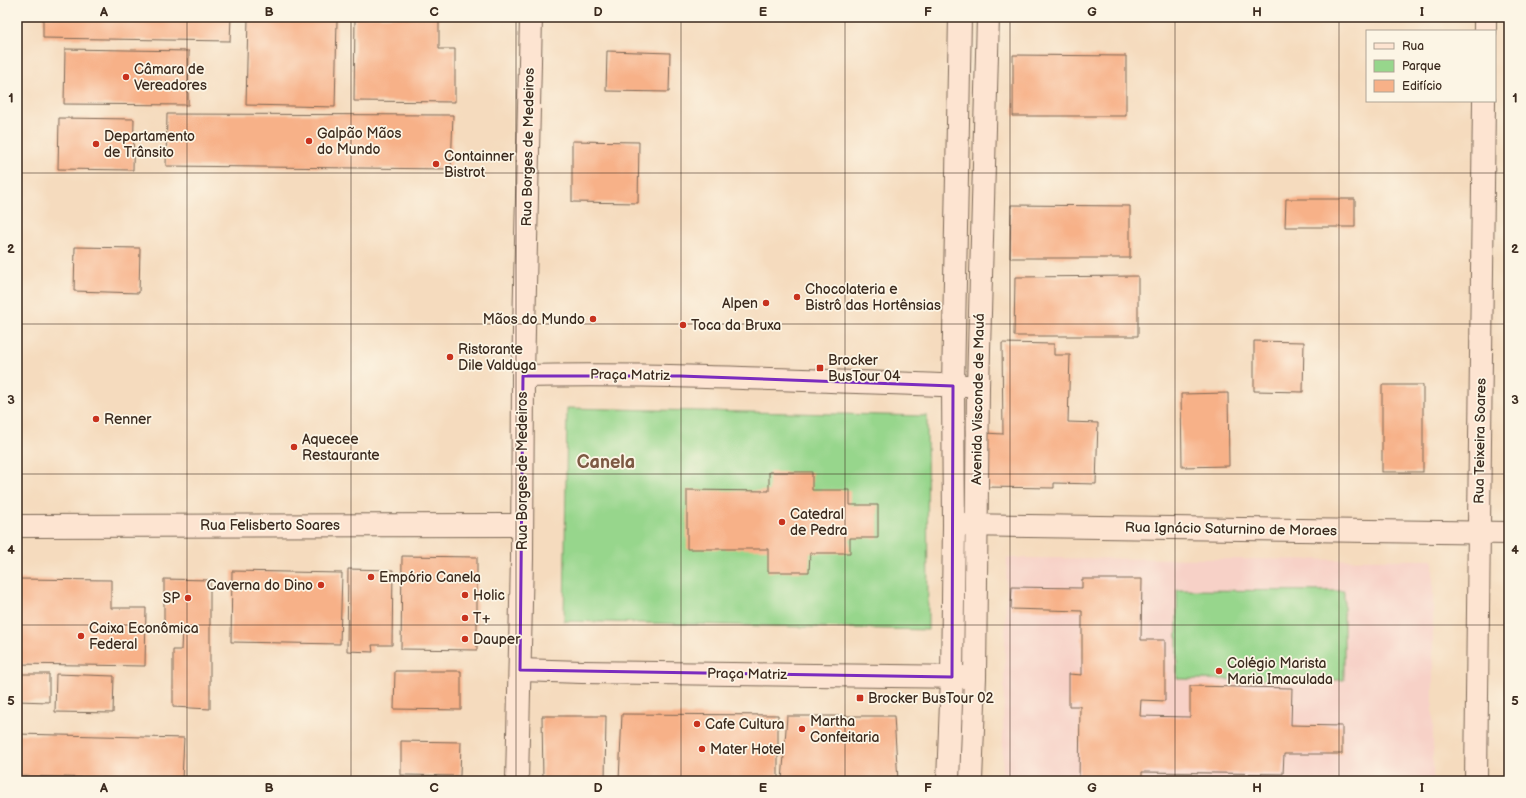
<svg xmlns="http://www.w3.org/2000/svg" width="1526" height="798" font-family="'Balsamiq Sans',sans-serif">
  <style>
    .built { fill: #f7d1c7 }
    .green { fill: #97d68c; stroke: #698055 }
    .building { fill: #f7b188 }
    .lines { fill: none; stroke-linecap: round; stroke-linejoin: round }
    .secondary-casing { stroke: #7c6856; stroke-width: 24 }
    .secondary { stroke: #fde4d1; stroke-width: 22 }
    .marked { fill: none; stroke: #7b2cbf; stroke-width: 3; stroke-linejoin: round }
    .grid { fill: none; stroke: #3b2a1e; stroke-width: 1; stroke-opacity: 0.55 }
    .poi-dot { fill: #c8321e; stroke: #fcf5e5; stroke-width: 1.5 }
    .labels { text-anchor: middle; dominant-baseline: central; stroke-width: 3.5; stroke-linejoin: round; paint-order: stroke }
    .poi-label { font-size: 14px; fill: #3b2a1e; stroke: #fcf5e5; text-anchor: start }
    .street-label { font-size: 14px; fill: #3b2a1e; stroke: #fcf5e5 }
    .district-label { font-size: 18px; font-weight: bold; fill: #7d5943; stroke: #fcf5e5 }
    .neatline { fill: none; stroke: #3b2a1e; stroke-width: 1.5 }
    .grid-label { font-size: 13px; text-anchor: middle; font-weight: bold; fill: #3b2a1e }
  </style>
  <rect width="100%" height="100%" fill="#fcf5e5"/>
  <filter id="ink" filterUnits="userSpaceOnUse"><feTurbulence type="fractalNoise" baseFrequency=".025" numOctaves="2"/><feDisplacementMap in="SourceGraphic" scale="8" xChannelSelector="R" yChannelSelector="G"/><feConvolveMatrix kernelMatrix="1 2 1 2 8 2 1 2 1" color-interpolation-filters="sRGB"/></filter>
  <filter id="wash" filterUnits="userSpaceOnUse"><feTurbulence type="fractalNoise" baseFrequency=".012" numOctaves="4" result="noise"/><feDisplacementMap in="SourceGraphic" scale="16" xChannelSelector="R" yChannelSelector="G"/><feGaussianBlur stdDeviation="0.9" result="paint"/><feColorMatrix in="noise" values="0 0 0 0 0 0 0 0 0 0 0 0 0 0 0 0 0 1.4 0 .05"/><feComposite in="paint" operator="in"/></filter>
  <g filter="url(#wash)">
    <rect width="100%" height="100%" fill="#f5dbbe"/>
    <polygon class="built" points="1007,558 1433,560 1433,781 1002,781"/>
    <g class="green">
      <polygon points="567,408 927,416 928,630 564,621"/>
      <polygon points="1177,590 1344,591 1344,680 1177,679"/>
    </g>
    <g id="blocks">
      <g class="building">
        <polygon points="43,17 231,17 230,41 43,38"/>
        <polygon points="248,17 323,17 323,19 337,20 335,107 246,105"/>
        <polygon points="355,17 439,17 439,49 455,49 455,102 354,101"/>
        <polygon points="65,49 189,51 188,105 64,104"/>
        <polygon points="607,51 670,53 669,92 606,91"/>
        <polygon points="1013,55 1126,56 1126,116 1013,116"/>
        <polygon points="167,114 453,115 451,169 166,166"/>
        <polygon points="59,118 134,119 133,170 58,169"/>
        <polygon points="572,141 639,142 638,203 572,202"/>
        <polygon points="1508,175 1509,175 1509,218 1507,218"/>
        <polygon points="1286,199 1355,199 1355,227 1285,227"/>
        <polygon points="1011,205 1130,206 1130,258 1010,258"/>
        <polygon points="75,247 140,248 139,293 74,291"/>
        <polygon points="1138,276 1138,336 1014,336 1015,277"/>
        <polygon points="1254,341 1304,342 1303,392 1254,391"/>
        <polygon points="1002,343 1054,344 1054,355 1070,355 1068,422 1098,423 1096,484 1054,483 1054,488 983,487 984,433 1003,434"/>
        <rect x="1382" y="385" width="41" height="87"/>
        <polygon points="1228,393 1229,466 1182,467 1181,394"/>
        <polygon points="769,472 812,472 812,490 850,490 850,505 878,505 878,538 850,538 850,553 810,553 809,572 768,572 768,549 687,549 687,490 769,491"/>
        <polygon points="402,556 477,557 477,650 401,649"/>
        <polygon points="348,569 393,570 392,645 372,645 373,652 347,651"/>
        <polygon points="232,571 342,573 340,644 231,642"/>
        <polygon points="17,579 111,580 111,608 146,608 145,666 17,664"/>
        <polygon points="164,579 210,580 210,709 173,707 173,650 181,650 182,628 164,627"/>
        <polygon points="1082,579 1142,579 1141,640 1165,640 1165,701 1141,700 1140,716 1190,717 1190,686 1292,688 1291,725 1342,726 1342,754 1284,754 1283,774 1142,772 1142,781 1079,781 1080,706 1069,706 1069,674 1082,675 1082,611 1011,609 1012,587 1082,588"/>
        <polygon points="395,671 461,671 461,710 394,709"/>
        <polygon points="17,674 49,674 49,702 17,701"/>
        <polygon points="56,674 114,676 113,713 55,712"/>
        <rect x="1505" y="678" width="4" height="31"/>
        <polygon points="622,714 778,715 778,781 619,781"/>
        <polygon points="542,716 606,716 605,781 543,781"/>
        <polygon points="787,716 894,716 898,781 782,781"/>
        <polygon points="17,734 184,738 182,780 17,776"/>
        <polygon points="401,741 461,742 460,776 401,775"/>
      </g>
    </g>
  </g>
  <g filter="url(#ink)">
    <use href="#blocks" fill-opacity="0" stroke="#7c6856" stroke-width="1"/>
    <g class="lines">
      <defs>
        <g id="secondary">
          <polyline points="1485,31 1485,17"/>
          <path d="M523,376C671,373 820,381 968,386"/>
          <polyline points="962,525 1509,533"/>
          <polyline points="17,526 522,525"/>
          <polyline points="520,670 582,672 967,677"/>
          <polyline points="517,781 522,558 523,376 531,17"/>
          <polyline points="948,781 952,677 954,525 953,386 960,17"/>
          <polyline points="971,781 975,677 978,387 988,17"/>
          <polyline points="1476,781 1484,101"/>
        </g>
      </defs>
      <use href="#secondary" class="secondary-casing"/>
      <use href="#secondary" class="secondary"/>
    </g>
  </g>
  <path class="marked" d="M523,376H680L953,386L952,677L520,670Z"/>
  <path class="grid" d="M187,17V781M351,17V781M516,17V781M681,17V781M845,17V781M1010,17V781M1175,17V781M1339,17V781M17,173H1509M17,324H1509M17,474H1509M17,625H1509"/>
  <g class="poi-dot">
    <circle cx="126" cy="77" r="4"/>
    <circle cx="309" cy="141" r="4"/>
    <circle cx="96" cy="144" r="4"/>
    <circle cx="436" cy="164" r="4"/>
    <circle cx="797" cy="297" r="4"/>
    <circle cx="766" cy="303" r="4"/>
    <circle cx="593" cy="319" r="4"/>
    <circle cx="683" cy="325" r="4"/>
    <circle cx="450" cy="357" r="4"/>
    <rect x="816" y="364" width="8" height="8" rx="2"/>
    <circle cx="96" cy="419" r="4"/>
    <circle cx="294" cy="447" r="4"/>
    <circle cx="782" cy="522" r="4"/>
    <circle cx="371" cy="577" r="4"/>
    <circle cx="321" cy="585" r="4"/>
    <circle cx="465" cy="595" r="4"/>
    <circle cx="188" cy="598" r="4"/>
    <circle cx="465" cy="618" r="4"/>
    <circle cx="81" cy="636" r="4"/>
    <circle cx="465" cy="639" r="4"/>
    <circle cx="1219" cy="671" r="4"/>
    <rect x="856" y="694" width="8" height="8" rx="2"/>
    <circle cx="697" cy="724" r="4"/>
    <circle cx="802" cy="729" r="4"/>
    <circle cx="702" cy="749" r="4"/>
  </g>
  <g class="labels">
    <g class="poi-label">
      <text x="134" y="69">Câmara de<tspan x="134" dy="16">Vereadores</tspan></text>
      <text x="317" y="133">Galpão Mãos<tspan x="317" dy="16">do Mundo</tspan></text>
      <text x="104" y="136">Departamento<tspan x="104" dy="16">de Trânsito</tspan></text>
      <text x="444" y="156">Containner<tspan x="444" dy="16">Bistrot</tspan></text>
      <text x="805" y="289">Chocolateria e<tspan x="805" dy="16">Bistrô das Hortênsias</tspan></text>
      <text x="758" y="303" text-anchor="end">Alpen</text>
      <text x="585" y="319" text-anchor="end">Mãos do Mundo</text>
      <text x="691" y="325">Toca da Bruxa</text>
      <text x="458" y="349">Ristorante<tspan x="458" dy="16">Dile Valduga</tspan></text>
      <text x="828" y="360">Brocker<tspan x="828" dy="16">BusTour 04</tspan></text>
      <text x="104" y="419">Renner</text>
      <text x="302" y="439">Aquecee<tspan x="302" dy="16">Restaurante</tspan></text>
      <text x="790" y="514">Catedral<tspan x="790" dy="16">de Pedra</tspan></text>
      <text x="379" y="577">Empório Canela</text>
      <text x="313" y="585" text-anchor="end">Caverna do Dino</text>
      <text x="473" y="595">Holic</text>
      <text x="180" y="598" text-anchor="end">SP</text>
      <text x="473" y="618">T+</text>
      <text x="89" y="628">Caixa Econômica<tspan x="89" dy="16">Federal</tspan></text>
      <text x="473" y="639">Dauper</text>
      <text x="1227" y="663">Colégio Marista<tspan x="1227" dy="16">Maria Imaculada</tspan></text>
      <text x="868" y="698">Brocker BusTour 02</text>
      <text x="810" y="721">Martha<tspan x="810" dy="16">Confeitaria</tspan></text>
      <text x="705" y="724">Cafe Cultura</text>
      <text x="710" y="749">Mater Hotel</text>
    </g>
    <g class="street-label">
      <text transform="translate(528 147) rotate(-89)">Rua Borges de Medeiros</text>
      <text transform="translate(630 375) rotate(1)">Praça Matriz</text>
      <text transform="translate(978 399) rotate(-89)">Avenida Visconde de Mauá</text>
      <text transform="translate(1480 441) rotate(-89)">Rua Teixeira Soares</text>
      <text transform="translate(522 471) rotate(-90)">Rua Borges de Medeiros</text>
      <text x="270" y="525">Rua Felisberto Soares</text>
      <text transform="translate(1231 529) rotate(1)">Rua Ignácio Saturnino de Moraes</text>
      <text transform="translate(747 674) rotate(1)">Praça Matriz</text>
    </g>
    <g class="district-label">
      <text x="606" y="462">Canela</text>
    </g>
  </g>
  <rect width="1526" height="798" fill="none" stroke="#fcf5e5" stroke-width="44"/>
  <rect x="1366" y="30" width="130" height="72" fill="#fcf5e5" stroke="#afa495"/>
  <rect x="1374" y="43" width="20" height="6" fill="#fde4d1" stroke="#afa495"/>
  <text x="1402" y="50" font-size="12" fill="#3b2a1e">Rua</text>
  <rect x="1374" y="60" width="20" height="12" fill="#97d68c" stroke="#afa495"/>
  <text x="1402" y="70" font-size="12" fill="#3b2a1e">Parque</text>
  <rect x="1374" y="80" width="20" height="12" fill="#f7b188" stroke="#afa495"/>
  <text x="1402" y="90" font-size="12" fill="#3b2a1e">Edifício</text>
  <rect x="22" y="22" width="1482" height="754" class="neatline"/>
  <g class="grid-label">
    <text x="104" y="16">A</text>
    <text x="269" y="16">B</text>
    <text x="434" y="16">C</text>
    <text x="598" y="16">D</text>
    <text x="763" y="16">E</text>
    <text x="928" y="16">F</text>
    <text x="1092" y="16">G</text>
    <text x="1257" y="16">H</text>
    <text x="1422" y="16">I</text>
    <text x="11" y="102">1</text>
    <text x="1515" y="102">1</text>
    <text x="11" y="253">2</text>
    <text x="1515" y="253">2</text>
    <text x="11" y="404">3</text>
    <text x="1515" y="404">3</text>
    <text x="11" y="554">4</text>
    <text x="1515" y="554">4</text>
    <text x="11" y="705">5</text>
    <text x="1515" y="705">5</text>
    <text x="104" y="792">A</text>
    <text x="269" y="792">B</text>
    <text x="434" y="792">C</text>
    <text x="598" y="792">D</text>
    <text x="763" y="792">E</text>
    <text x="928" y="792">F</text>
    <text x="1092" y="792">G</text>
    <text x="1257" y="792">H</text>
    <text x="1422" y="792">I</text>
  </g>
</svg>
